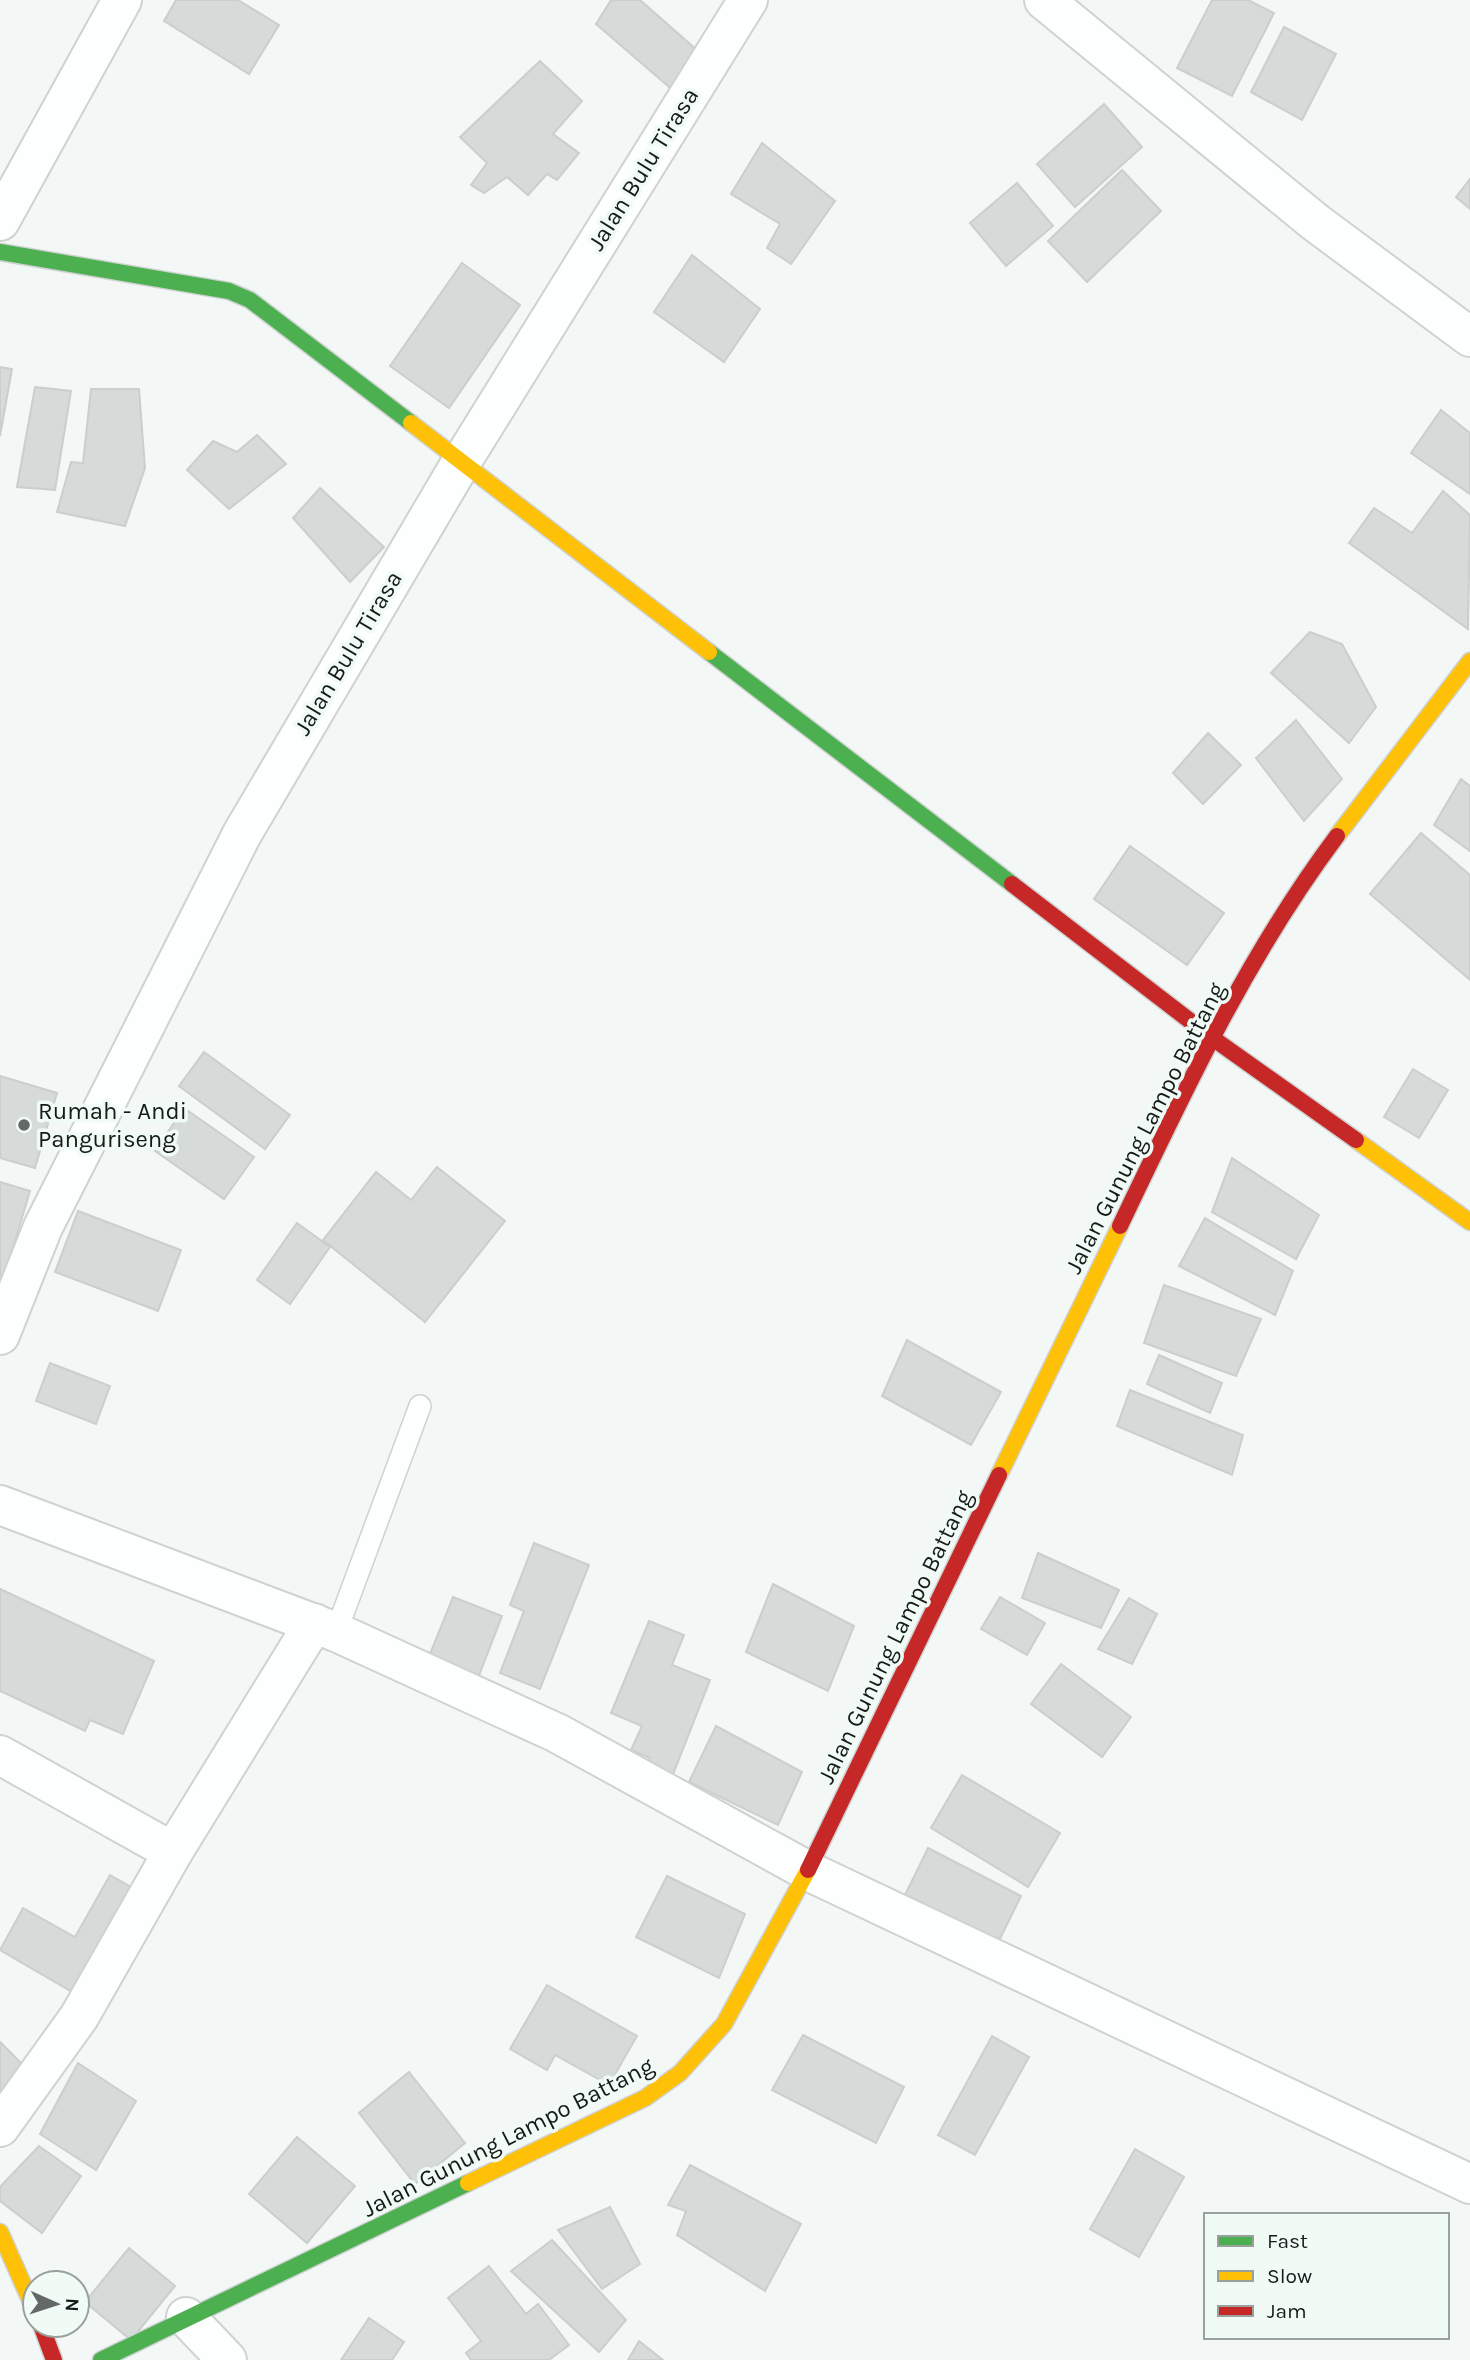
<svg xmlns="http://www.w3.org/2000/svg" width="1470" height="2360" font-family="Karla,sans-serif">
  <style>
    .building { fill: #d6dad8; stroke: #cacecc; stroke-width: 2 }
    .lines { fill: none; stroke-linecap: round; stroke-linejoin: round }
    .lane-casing { stroke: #ced2d1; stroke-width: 24 }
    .street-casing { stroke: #ced2d1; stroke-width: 42 }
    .fast-casing { stroke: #ced2d1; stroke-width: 19 }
    .slow-casing { stroke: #ced2d1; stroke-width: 19 }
    .jam-casing { stroke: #ced2d1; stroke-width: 19 }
    .lane { stroke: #fdfefe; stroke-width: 21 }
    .street { stroke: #fdfefe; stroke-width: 38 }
    .fast { stroke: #4caf50; stroke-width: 16 }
    .slow { stroke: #ffc107; stroke-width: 16 }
    .jam { stroke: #c62828; stroke-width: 16 }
    .poi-dot { fill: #646866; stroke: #f0fbf6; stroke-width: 2.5 }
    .labels { text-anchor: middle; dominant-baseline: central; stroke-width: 7; stroke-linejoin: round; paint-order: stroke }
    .street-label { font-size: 24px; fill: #171a18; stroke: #f0fbf6 }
    .poi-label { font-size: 24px; fill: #171a18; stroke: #f0fbf6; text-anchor: start }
  </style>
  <rect width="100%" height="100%" fill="#f3f8f6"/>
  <g class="building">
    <polygon points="176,0 238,0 279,25 249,74 164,21"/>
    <polygon points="611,0 640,0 706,58 683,99 596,24"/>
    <polygon points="1212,0 1248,0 1274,13 1232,96 1177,68"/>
    <polygon points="1284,27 1336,54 1302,120 1251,92"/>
    <polygon points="540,61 582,101 553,134 579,153 557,180 547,174 528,195 507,177 484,193 471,185 487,163 460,137"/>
    <polygon points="1104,104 1142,147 1075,207 1037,164"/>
    <polygon points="762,143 835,201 791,264 767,248 780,224 731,194"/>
    <polygon points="1122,170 1161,211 1087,282 1048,241"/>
    <polygon points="1470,179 1470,209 1456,197"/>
    <polygon points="1017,183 1053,226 1006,266 970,223"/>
    <polygon points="692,255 760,309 724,362 654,312"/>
    <polygon points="462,263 520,305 449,408 390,366"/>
    <polygon points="0,367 12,369 0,436"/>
    <polygon points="35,387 71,391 55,490 17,487"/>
    <polygon points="91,389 139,389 145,468 125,526 57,512 71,462 83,463"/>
    <polygon points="1441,410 1470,433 1470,494 1411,453"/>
    <polygon points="257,435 286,464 229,509 187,470 213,441 237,452"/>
    <polygon points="320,488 384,547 350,582 293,518"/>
    <polygon points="1443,491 1470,515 1468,629 1349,543 1374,508 1412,533"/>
    <polygon points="1310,632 1342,644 1376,707 1349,743 1271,673"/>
    <polygon points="1296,720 1342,779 1304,821 1256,758"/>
    <polygon points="1208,733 1241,765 1203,804 1173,773"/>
    <polygon points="1461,779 1470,786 1470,851 1434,825"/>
    <polygon points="1421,833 1470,875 1470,980 1370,894"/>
    <polygon points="1130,846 1224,913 1187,965 1094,899"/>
    <polygon points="204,1052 290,1115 265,1149 179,1086"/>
    <polygon points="1413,1069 1448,1090 1419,1138 1384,1117"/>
    <polygon points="0,1076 57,1093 35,1168 0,1158"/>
    <polygon points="184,1108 254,1157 224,1199 155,1151"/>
    <polygon points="1232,1158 1319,1215 1296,1259 1212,1212"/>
    <polygon points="437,1167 505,1221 425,1322 323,1240 376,1172 411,1200"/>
    <polygon points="0,1182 30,1191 4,1278 0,1277"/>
    <polygon points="78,1211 181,1250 158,1311 55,1272"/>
    <polygon points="1205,1218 1293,1271 1275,1315 1179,1266"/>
    <polygon points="297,1223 330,1247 290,1304 257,1280"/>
    <polygon points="1164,1285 1261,1319 1236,1376 1144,1343"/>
    <polygon points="907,1340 1001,1392 971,1445 882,1396"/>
    <polygon points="1159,1355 1222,1383 1210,1413 1147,1384"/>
    <polygon points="50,1363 110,1386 96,1424 36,1401"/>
    <polygon points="1130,1390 1243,1435 1232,1475 1117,1426"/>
    <polygon points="534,1543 589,1565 540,1689 500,1673 524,1611 510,1605"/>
    <polygon points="1038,1553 1119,1590 1101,1628 1022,1598"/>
    <polygon points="773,1584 854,1626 828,1691 746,1652"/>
    <polygon points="0,1589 154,1661 123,1734 90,1720 85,1731 0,1691"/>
    <polygon points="453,1597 502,1616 478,1678 428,1659"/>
    <polygon points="1000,1597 1045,1623 1027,1655 981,1629"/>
    <polygon points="1129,1598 1157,1614 1132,1664 1098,1649"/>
    <polygon points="649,1621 684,1635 672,1665 710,1680 670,1782 645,1771 650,1758 631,1750 642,1726 611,1713"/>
    <polygon points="1061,1664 1131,1717 1102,1757 1031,1704"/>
    <polygon points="716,1726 802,1772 778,1825 689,1782"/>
    <polygon points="962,1775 1060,1833 1028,1887 931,1828"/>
    <polygon points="928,1848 1021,1896 996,1947 903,1899"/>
    <polygon points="110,1875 145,1895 88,2001 0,1950 23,1908 75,1937"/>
    <polygon points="667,1876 745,1914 719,1978 636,1937"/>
    <polygon points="547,1985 637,2036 609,2085 555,2055 547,2070 510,2049"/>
    <polygon points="803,2035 904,2087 876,2143 772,2090"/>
    <polygon points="992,2036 1029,2057 975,2155 938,2135"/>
    <polygon points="0,2042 35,2077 0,2111"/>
    <polygon points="78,2063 136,2101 96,2170 40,2134"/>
    <polygon points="409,2072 465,2143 415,2184 359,2113"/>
    <polygon points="297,2137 355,2186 307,2243 249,2194"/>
    <polygon points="39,2146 81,2176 42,2233 0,2201 0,2187"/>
    <polygon points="1135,2149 1184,2177 1139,2257 1090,2229"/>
    <polygon points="690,2165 801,2224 765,2291 677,2235 686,2211 668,2205"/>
    <polygon points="610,2207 640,2264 602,2289 558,2230"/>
    <polygon points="552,2240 626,2320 599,2352 511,2271"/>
    <polygon points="129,2248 175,2286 131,2340 85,2302"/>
    <polygon points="489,2266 526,2314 538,2304 569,2345 549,2360 471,2360 466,2353 481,2341 448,2298"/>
    <polygon points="369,2318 404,2342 392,2360 341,2360"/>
    <polygon points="639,2341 663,2360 628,2360"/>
  </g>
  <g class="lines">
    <defs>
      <polyline id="lane" points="336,1632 420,1406"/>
      <g id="street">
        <polyline points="1044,0 1315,222 1470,337"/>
        <polyline points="0,221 122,0"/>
        <polyline points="0,1335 43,1227 242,834 462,461 748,0"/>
        <polyline points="0,1505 336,1632 557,1733 808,1871 1470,2184"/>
        <polyline points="0,1755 173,1852"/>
        <polyline points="0,2127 79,2017 173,1852 314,1623"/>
        <polyline points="186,2317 227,2360"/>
      </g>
      <g id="fast">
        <polyline points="0,252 229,291 250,300 411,423"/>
        <polyline points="709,652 1012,884"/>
        <polyline points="101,2360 468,2183"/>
      </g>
      <g id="slow">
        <polyline points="411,423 709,652"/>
        <polyline points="1337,836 1470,661"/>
        <polyline points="1356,1140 1470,1222"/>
        <polyline points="999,1475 1120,1226"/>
        <polyline points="468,2183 645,2098 680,2073 724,2024 808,1870"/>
        <polyline points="0,2232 35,2311"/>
      </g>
      <g id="jam">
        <polyline points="1012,884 1211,1037 1356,1140"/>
        <path d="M1120,1226C1184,1092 1247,956 1337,836"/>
        <polyline points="808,1870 999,1475"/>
        <polyline points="41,2325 54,2360"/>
      </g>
    </defs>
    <use href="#lane" class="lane-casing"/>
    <use href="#street" class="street-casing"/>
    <use href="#fast" class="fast-casing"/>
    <use href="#slow" class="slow-casing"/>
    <use href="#jam" class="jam-casing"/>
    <use href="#lane" class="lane"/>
    <use href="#street" class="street"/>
    <use href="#fast" class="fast"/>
    <use href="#slow" class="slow"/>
    <use href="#jam" class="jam"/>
  </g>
  <circle class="poi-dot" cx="24" cy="1125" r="7"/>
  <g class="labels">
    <g class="street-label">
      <text transform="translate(643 169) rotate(-58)">Jalan Bulu Tirasa</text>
      <text transform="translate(348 653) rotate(-59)">Jalan Bulu Tirasa</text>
      <text transform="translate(1145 1128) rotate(-63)">Jalan Gunung Lampo Battang</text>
      <text transform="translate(895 1637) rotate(-64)">Jalan Gunung Lampo Battang</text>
      <text transform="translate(508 2137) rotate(-27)">Jalan Gunung Lampo Battang</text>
    </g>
    <g class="poi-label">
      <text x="38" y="1111">Rumah - Andi<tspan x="38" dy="28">Panguriseng</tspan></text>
    </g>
  </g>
  <rect x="1204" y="2213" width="245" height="126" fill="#f0fbf6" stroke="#99a19d" stroke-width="2"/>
  <rect x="1218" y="2236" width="35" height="10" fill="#4caf50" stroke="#99a19d" stroke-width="2"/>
  <text x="1267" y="2248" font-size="21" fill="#171a18">Fast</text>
  <rect x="1218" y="2271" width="35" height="10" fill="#ffc107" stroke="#99a19d" stroke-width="2"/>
  <text x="1267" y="2283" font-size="21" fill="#171a18">Slow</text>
  <rect x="1218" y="2306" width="35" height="10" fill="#c62828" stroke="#99a19d" stroke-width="2"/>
  <text x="1267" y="2318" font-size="21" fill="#171a18">Jam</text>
  <g transform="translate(56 2304) rotate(93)"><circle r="33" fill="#f0fbf6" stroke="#99a19d" stroke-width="2"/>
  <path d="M0-5L12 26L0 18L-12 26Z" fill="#646866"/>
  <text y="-10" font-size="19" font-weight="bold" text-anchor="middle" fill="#171a18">N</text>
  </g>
</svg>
